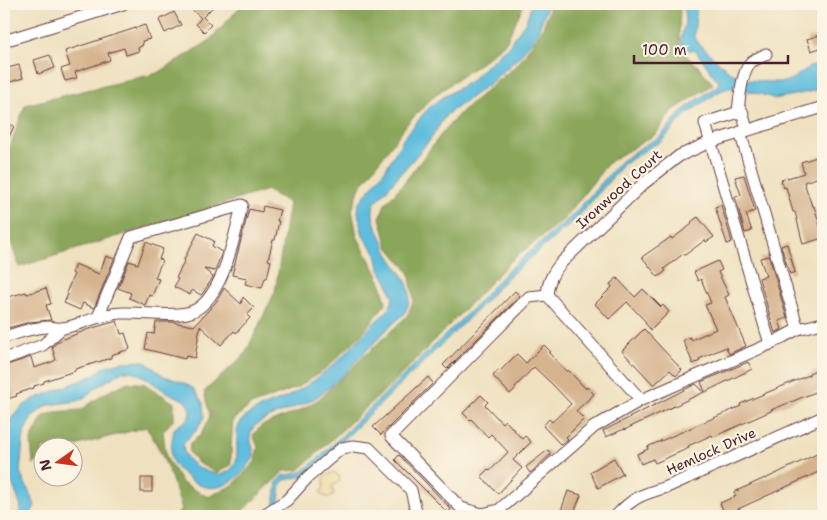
<svg xmlns="http://www.w3.org/2000/svg" width="827" height="520" font-family="'Shantell Sans',sans-serif">
  <style>
    .forest { fill: #8aa65a; stroke: #6a6242 }
    .sand { fill: #eeda9e; stroke: #9c7c64 }
    .water { fill: #5fbdde; stroke: #546e84 }
    .building { fill: #d5b38e }
    .lines { fill: none; stroke-linecap: round; stroke-linejoin: round }
    .minor-casing { stroke: #633c41; stroke-width: 13 }
    .minor { stroke: #fff; stroke-width: 11 }
    .labels { text-anchor: middle; dominant-baseline: central; stroke-width: 4.5; stroke-linejoin: round; paint-order: stroke }
    .street-label { font-size: 14px; fill: #4a1f2b; stroke: #fcf5e5 }
  </style>
  <rect width="100%" height="100%" fill="#fcf5e5"/>
  <filter id="ink" filterUnits="userSpaceOnUse"><feTurbulence type="fractalNoise" baseFrequency=".02" numOctaves="2"/><feDisplacementMap in="SourceGraphic" scale="10" xChannelSelector="R" yChannelSelector="G"/><feConvolveMatrix kernelMatrix="1 2 1 2 8 2 1 2 1" color-interpolation-filters="sRGB"/></filter>
  <filter id="wash" filterUnits="userSpaceOnUse"><feTurbulence type="fractalNoise" baseFrequency=".0096" numOctaves="4" result="noise"/><feDisplacementMap in="SourceGraphic" scale="20" xChannelSelector="R" yChannelSelector="G"/><feGaussianBlur stdDeviation="1.12" result="paint"/><feColorMatrix in="noise" values="0 0 0 0 0 0 0 0 0 0 0 0 0 0 0 0 0 1.4 0 .05"/><feComposite in="paint" operator="in"/></filter>
  <g filter="url(#wash)">
    <rect width="100%" height="100%" fill="#efe1c0"/>
    <g class="forest">
      <polygon points="243,4 524,4 506,42 483,61 435,95 407,124 360,187 352,210 357,236 380,280 386,303 361,335 324,370 296,388 251,405 233,420 231,446 231,465 217,473 198,463 189,452 190,443 201,435 210,416 204,392 245,354 275,292 289,203 267,190 19,267 4,220 4,163 25,105 158,73 209,41"/>
      <path d="M551,4H680L679,36L681,51L699,67L713,84L671,112L656,134L609,162L564,219L512,260L397,379L299,470L284,471L237,516H175L182,510C173,480 163,452 146,427L71,447L42,448V459L33,464L31,440L43,417L54,412L81,410L104,394L128,382L145,384L174,403V419L163,431L166,457L182,483L208,497L233,485L255,462L258,447L253,435L261,426L301,410L319,399L407,316L414,300L409,272L388,247L380,218L385,204L403,184L444,131L462,111L519,63L543,28Z"/>
    </g>
    <polygon class="sand" points="334,472 339,476 340,481 332,486 334,495 329,498 322,495 321,492 324,487 324,477"/>
    <g class="water">
      <path d="M532,4H548L537,34L519,57L489,84L446,115L430,140L374,204C370,218 377,228 383,241C385,246 386,251 389,255C401,275 420,290 403,315C373,340 350,373 318,396C303,407 261,417 253,428C246,438 255,447 254,457C239,482 213,500 187,477C182,473 174,467 172,460C169,452 173,437 174,429C179,423 190,422 190,413C190,398 174,397 165,391C151,383 141,370 123,371L100,385L82,399L77,401L49,405L43,408L32,417L25,430L23,440L20,472L35,505L30,516H18L21,507L4,460V437L7,423L23,406L34,399L92,376L106,366L122,362L144,361L164,376L184,383L194,389L203,403L204,417L197,430L184,442C179,461 205,473 220,475C252,466 225,433 245,417C260,405 280,402 296,392C326,375 350,350 373,324C381,316 392,310 393,297L387,282L379,268L376,254L363,236L358,212L359,203L385,170L404,138L425,112L438,100L469,82L509,45L526,21Z"/>
      <polygon points="684,4 697,4 694,36 699,44 731,73 748,80 769,82 784,82 794,78 809,67 823,64 823,89 774,99 771,97 734,87 722,90 717,93 685,115 662,141 650,147 624,164 576,219 507,278 478,309 324,459 304,476 285,480 281,484 277,516 273,516 277,482 283,476 302,472 321,456 475,306 504,274 573,215 621,161 648,143 659,138 682,111 718,85 719,81 716,79 696,51 685,49 682,44 681,39 685,23"/>
    </g>
    <g id="blocks">
      <g class="building">
        <polygon points="186,4 216,4 203,17 211,25 204,32 196,24 201,18"/>
        <polygon points="174,12 181,25 165,33 159,20"/>
        <polygon points="145,25 150,39 142,41 143,45 138,48 139,51 126,55 124,48 108,53 110,60 75,72 77,78 65,81 61,69 70,66 65,51"/>
        <polygon points="823,34 823,47 811,51 807,39"/>
        <polygon points="50,55 55,68 38,74 34,60"/>
        <polygon points="19,65 23,78 7,83 4,69"/>
        <polygon points="4,122 14,126 4,148"/>
        <polygon points="823,155 823,176 804,182 812,206 814,206 821,229 823,229 823,238 803,244 795,212 793,212 786,187 784,188 781,180 804,173 801,162"/>
        <polygon points="744,175 755,211 746,214 752,231 745,233 735,197 741,195 735,177"/>
        <polygon points="721,205 732,242 727,244 715,207"/>
        <polygon points="263,206 280,210 277,221 279,221 275,240 273,240 268,260 271,261 267,278 265,278 262,288 245,284 247,278 232,275 249,209 262,212"/>
        <polygon points="698,217 714,237 706,242 705,240 685,255 683,254 664,269 666,271 658,277 642,257 671,237 672,239 692,224 691,222"/>
        <polygon points="198,233 214,241 212,246 222,252 215,271 204,269 213,277 203,293 201,295 192,290 190,295 174,287 178,279 176,278 185,260 184,259"/>
        <polygon points="146,242 163,249 159,259 162,260 155,278 159,279 152,296 149,295 145,305 129,298 131,293 118,288 129,261 138,264"/>
        <polygon points="787,244 795,272 790,274 781,246"/>
        <polygon points="106,256 114,259 94,308 83,303 80,310 64,303 68,294 66,293 74,274 72,273 75,264 99,274"/>
        <polygon points="769,256 787,318 779,321 782,329 775,333 759,278 766,276 760,258"/>
        <polygon points="718,261 722,270 718,272 729,295 725,297 746,346 729,354 726,347 699,359 700,361 693,364 683,340 690,337 691,340 716,329 705,305 711,303 701,279 698,281 694,272"/>
        <polygon points="617,278 635,297 643,289 661,307 663,305 669,312 651,330 645,323 646,322 627,302 609,319 595,304 612,287 610,284"/>
        <polygon points="46,288 51,304 46,305 51,320 30,322 4,329 4,298 26,292 27,294"/>
        <polygon points="224,288 241,304 243,297 254,308 247,315 250,318 236,333 234,331 221,345 200,326 195,358 186,356 185,359 145,349 148,333 154,334 156,322 172,322 194,326 216,302"/>
        <polygon points="515,291 520,296 447,369 443,365"/>
        <polygon points="117,321 121,334 125,333 130,349 111,355 111,358 75,369 75,371 44,381 44,383 34,386 34,388 16,394 17,396 4,400 4,382 7,381 4,366 31,357 34,368 52,362 56,360 52,347 59,341 89,329"/>
        <polygon points="644,329 682,370 676,376 670,370 654,385 622,351"/>
        <polygon points="544,345 551,352 549,353 567,372 568,370 586,389 587,387 594,394 576,411 584,419 566,437 568,439 561,445 543,426 549,419 552,422 571,404 553,385 534,367 515,387 516,388 510,394 493,376 498,370 500,371 517,354 526,363"/>
        <polygon points="748,362 752,369 705,392 701,382"/>
        <polygon points="823,367 823,389 771,410 771,411 713,437 712,435 688,446 689,448 655,463 653,459 641,464 637,454 648,449 647,447 741,406 740,404 809,375 809,373"/>
        <polygon points="428,377 433,383 381,435 373,427"/>
        <polygon points="696,384 704,392 624,430 624,429 606,437 603,431"/>
        <polygon points="481,395 488,402 485,405 502,423 505,420 522,439 525,436 531,442 513,460 522,468 498,494 481,476 488,469 490,471 508,452 491,434 488,437 471,419 470,420 463,413"/>
        <polygon points="548,450 551,454 530,473 526,467"/>
        <polygon points="823,451 823,470 725,515 720,503 736,496 734,492 765,478 765,479"/>
        <polygon points="399,455 451,509 448,513 395,460"/>
        <polygon points="614,458 623,474 598,488 590,472"/>
        <rect x="141" y="478" width="11" height="14"/>
        <polygon points="568,491 581,495 575,510 591,516 559,516"/>
      </g>
    </g>
  </g>
  <g filter="url(#ink)">
    <use href="#blocks" fill-opacity="0" stroke="#633c41" stroke-width="1"/>
    <g class="lines">
      <defs>
        <g id="minor">
          <polyline points="4,41 123,4"/>
          <path d="M738,112C739,101 742,70 751,62C755,59 762,57 766,54"/>
          <polyline points="747,130 742,111 705,123 770,344 798,329"/>
          <polyline points="740,132 798,329 823,323"/>
          <polyline points="547,295 529,297 391,436 461,508 482,514 499,510 594,427 641,400"/>
          <path d="M547,295C548,281 553,272 562,262L643,184L679,156L710,142L823,107"/>
          <polyline points="547,295 641,400 770,344"/>
          <path d="M4,337C18,333 33,327 48,327C53,327 59,329 63,328C84,324 102,313 122,313C144,312 166,317 187,313C222,306 235,234 242,205L131,237L98,317"/>
          <polyline points="4,359 43,345 62,328"/>
          <polyline points="262,516 287,500 308,477 330,458 342,448 353,446 369,448 411,490 417,516"/>
          <path d="M616,516C633,497 643,494 667,487L823,417"/>
        </g>
      </defs>
      <use href="#minor" class="minor-casing"/>
      <use href="#minor" class="minor"/>
    </g>
  </g>
  <g class="labels">
    <g class="street-label">
      <text transform="translate(619 189) rotate(-42)">Ironwood Court</text>
      <text transform="translate(711 451) rotate(-24)">Hemlock Drive</text>
    </g>
  </g>
  <rect width="827" height="520" fill="none" stroke="#fcf5e5" stroke-width="20"/>
  <g transform="translate(58 462) rotate(256)"><circle r="24" fill="#fcf5e5" stroke="#b59f9b"/>
  <path d="M0-4L9 19L0 12L-9 19Z" fill="#c8321e"/>
  <text y="-8" font-size="14" font-weight="bold" text-anchor="middle" fill="#4a1f2b">N</text>
  </g>
  <path d="M634 55v8h154v-8" fill="none" stroke="#4a1f2b" stroke-width="2.5"/>
  <text x="642" y="55" font-size="15" fill="#4a1f2b" stroke="#fcf5e5" stroke-width="4" paint-order="stroke">100 m</text>
</svg>
